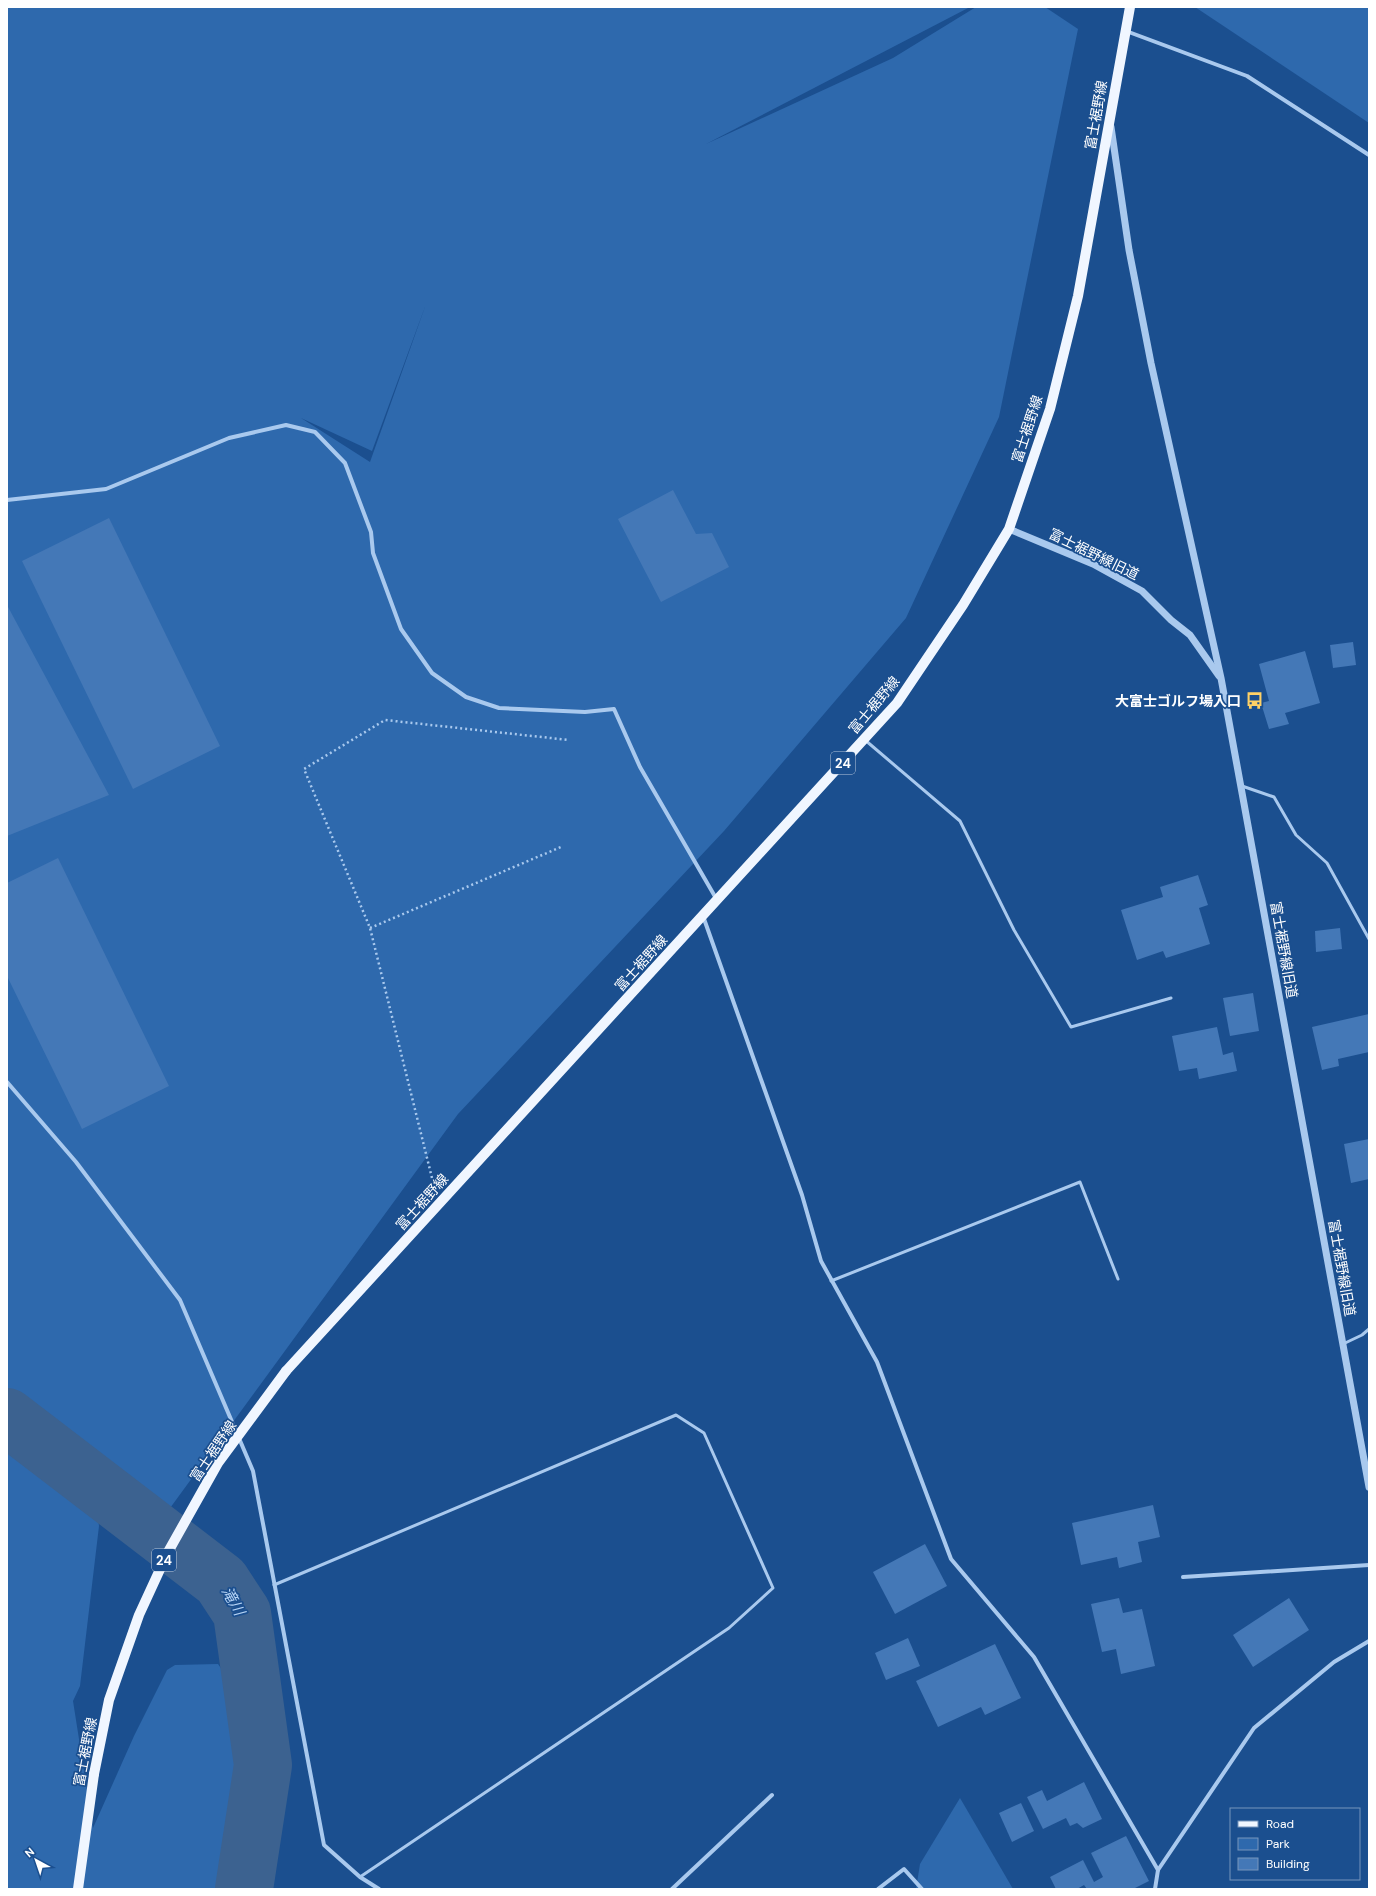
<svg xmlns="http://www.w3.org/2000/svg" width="1376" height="1896" font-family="'DM Sans','Noto Sans JP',sans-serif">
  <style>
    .green { fill: #2e69ad; fill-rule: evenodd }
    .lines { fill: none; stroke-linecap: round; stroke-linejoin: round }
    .river { stroke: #3c6290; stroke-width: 58 }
    .building { fill: #4478b7 }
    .path { stroke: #a9c9ee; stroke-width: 2.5; stroke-dasharray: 2 3; stroke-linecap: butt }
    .service { stroke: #a9c9ee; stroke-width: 3 }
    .minor { stroke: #a9c9ee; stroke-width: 4 }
    .tertiary { stroke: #a9c9ee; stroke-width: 7 }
    .primary { stroke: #f0f6ff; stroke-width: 10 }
    .primary-bridge { stroke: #f0f6ff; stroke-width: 10 }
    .labels { text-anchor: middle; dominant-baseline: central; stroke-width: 3.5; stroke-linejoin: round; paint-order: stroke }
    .shield { fill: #1b4f8f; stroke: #bbcadd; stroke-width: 1 }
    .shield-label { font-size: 13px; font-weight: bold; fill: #fff }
    .street-label { font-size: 14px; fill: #fff; stroke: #1b4f8f }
    .poi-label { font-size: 14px; font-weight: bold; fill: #fff; stroke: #1b4f8f; text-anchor: end }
    .water-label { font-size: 15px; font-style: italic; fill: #b5d3f5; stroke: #1b4f8f }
  </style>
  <rect width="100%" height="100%" fill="#1b4f8f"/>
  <g class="green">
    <path d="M7,7H970L706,144L893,58L976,7H1045L1078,29L999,417L906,618L724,831L458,1114L154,1530L93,1488L99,1526L80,1686L73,1701L93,1828L134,1736L167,1670L175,1665L218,1664L255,1718L264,1769L263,1889H7ZM426,304L370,462L301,418L372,451Z"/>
    <polygon points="1195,7 1369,7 1369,123"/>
    <polygon points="960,1798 1013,1889 916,1889 920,1864"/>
  </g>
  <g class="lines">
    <polyline class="river" points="7,1417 221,1581 242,1613 263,1765 244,1889"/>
  </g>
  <g class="building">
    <polygon points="673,490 696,534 712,533 729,567 661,602 618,519"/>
    <polygon points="109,518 220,746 133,789 22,561"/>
    <polygon points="7,605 109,795 7,836"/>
    <polygon points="1353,642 1356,665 1333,668 1330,645"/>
    <polygon points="1305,651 1320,703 1285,713 1289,724 1269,729 1261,703 1269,701 1259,664"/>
    <polygon points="58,858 169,1086 82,1129 7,976 7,883"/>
    <polygon points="1198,875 1208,905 1199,908 1210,944 1166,958 1163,951 1137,960 1121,910 1163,897 1160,887"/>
    <polygon points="1340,928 1342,949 1316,952 1315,931"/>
    <polygon points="1253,993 1259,1031 1230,1036 1223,998"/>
    <polygon points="1369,1014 1369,1052 1338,1059 1339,1066 1322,1070 1312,1027"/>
    <polygon points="1217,1027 1223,1055 1233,1052 1237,1071 1199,1079 1197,1068 1179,1071 1172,1036"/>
    <polygon points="1369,1139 1369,1179 1351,1183 1344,1144"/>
    <polygon points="1153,1505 1160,1537 1138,1542 1142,1562 1119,1568 1117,1557 1081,1565 1072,1523"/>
    <polygon points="925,1544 947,1586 895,1614 873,1572"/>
    <polygon points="1119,1598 1123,1613 1142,1609 1155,1666 1121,1674 1116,1649 1102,1652 1091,1604"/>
    <polygon points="1289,1598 1309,1630 1253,1667 1233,1635"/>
    <polygon points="908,1638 920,1666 886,1680 875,1653"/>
    <polygon points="995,1644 1021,1698 985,1715 981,1707 938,1727 916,1681"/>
    <polygon points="1084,1782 1102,1819 1083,1828 1077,1823 1070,1826 1066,1818 1043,1829 1027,1797 1042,1790 1047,1801"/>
    <polygon points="1021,1803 1034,1831 1012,1842 999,1813"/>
    <polygon points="1126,1836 1149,1881 1133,1889 1100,1889 1099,1888 1087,1889 1084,1885 1077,1889 1056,1889 1050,1877 1083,1860 1094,1882 1103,1877 1091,1853"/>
  </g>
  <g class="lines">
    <g class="path">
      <polyline points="370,928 561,847"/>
      <polyline points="432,1178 370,928 304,769 385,720 569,740"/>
    </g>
    <g class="service">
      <polyline points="865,740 960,821 1014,930 1071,1027 1171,998"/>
      <polyline points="1242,786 1274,797 1296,835 1327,863 1369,939"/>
      <polyline points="831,1281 1080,1182 1118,1279"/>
      <polyline points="1343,1344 1362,1335 1369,1329"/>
      <polyline points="274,1585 676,1415 704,1433 773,1588 729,1628 360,1877"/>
    </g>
    <g class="minor">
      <polyline points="1126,31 1247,76 1369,155"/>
      <polyline points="7,500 106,489 229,438 286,425 315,432 345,463 371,532 373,553 401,629 432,673 466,697 499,708 585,712 614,709 640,767 717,900"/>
      <polyline points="703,916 802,1195 821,1261 877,1362 951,1559 1034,1657 1158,1870"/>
      <polyline points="7,1082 76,1162 180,1300 253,1471 324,1845 360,1877 379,1889"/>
      <polyline points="1183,1577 1369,1565"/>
      <polyline points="672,1889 772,1795"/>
      <polyline points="878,1889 904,1869 922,1889"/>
      <polyline points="1155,1889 1158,1870 1254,1728 1334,1662 1369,1641"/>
    </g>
    <g class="tertiary">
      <polyline points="1111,127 1129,250 1151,363 1221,678 1369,1487"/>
      <polyline points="1009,529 1093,564 1142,591 1171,620 1190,635 1219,676"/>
    </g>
    <g class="primary">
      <polyline points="286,1371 897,703 963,605 1009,529 1050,409 1078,296 1130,7"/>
      <polyline points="78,1889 94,1774"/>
    </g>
    <polyline class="primary-bridge" points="94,1774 109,1700 139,1615 168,1552 218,1463 286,1371"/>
  </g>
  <defs>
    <symbol id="bus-bare" viewBox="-9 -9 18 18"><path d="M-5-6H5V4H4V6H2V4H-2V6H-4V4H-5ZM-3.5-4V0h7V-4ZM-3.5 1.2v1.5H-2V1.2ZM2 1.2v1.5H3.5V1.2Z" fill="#ffd166" stroke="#1b4f8f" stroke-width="2.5" paint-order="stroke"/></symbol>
  </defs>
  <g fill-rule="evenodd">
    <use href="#bus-bare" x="1242" y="688" width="25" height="25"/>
  </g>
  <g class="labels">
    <g class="shield">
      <rect x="831" y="752" width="24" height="22" rx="3"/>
      <rect x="152" y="1549" width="24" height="22" rx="3"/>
    </g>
    <g class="shield-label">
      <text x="843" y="763">24</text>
      <text x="164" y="1560">24</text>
    </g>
    <g class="street-label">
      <text transform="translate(1096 115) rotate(-80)">富士裾野線</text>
      <text transform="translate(1027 429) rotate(-72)">富士裾野線</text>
      <text transform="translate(1094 554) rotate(26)">富士裾野線旧道</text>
      <text transform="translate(874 705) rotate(-50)">富士裾野線</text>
      <text transform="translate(1284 950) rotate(80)">富士裾野線旧道</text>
      <text transform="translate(641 963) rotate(-48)">富士裾野線</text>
      <text transform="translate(422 1202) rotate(-48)">富士裾野線</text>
      <text transform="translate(1342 1268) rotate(80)">富士裾野線旧道</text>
      <text transform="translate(213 1451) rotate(-56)">富士裾野線</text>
      <text transform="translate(85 1752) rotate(-79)">富士裾野線</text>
    </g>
    <g class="poi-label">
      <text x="1241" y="701">大富士ゴルフ場入口</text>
    </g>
    <g class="water-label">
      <text transform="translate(233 1601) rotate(61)">滝川</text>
    </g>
  </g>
  <rect width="1376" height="1896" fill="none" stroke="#ffffff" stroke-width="16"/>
  <rect x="1230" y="1808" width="130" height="72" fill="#1b4f8f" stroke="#7695bc"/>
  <rect x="1238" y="1821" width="20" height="6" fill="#f0f6ff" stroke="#7695bc"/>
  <text x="1266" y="1828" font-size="12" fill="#ffffff">Road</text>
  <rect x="1238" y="1838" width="20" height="12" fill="#2e69ad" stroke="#7695bc"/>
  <text x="1266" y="1848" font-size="12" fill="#ffffff">Park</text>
  <rect x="1238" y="1858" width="20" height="12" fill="#4478b7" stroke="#7695bc"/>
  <text x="1266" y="1868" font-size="12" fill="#ffffff">Building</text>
  <g transform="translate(36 1860) rotate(320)" stroke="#1b4f8f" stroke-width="3" paint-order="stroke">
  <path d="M0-3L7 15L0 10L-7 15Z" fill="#ffffff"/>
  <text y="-6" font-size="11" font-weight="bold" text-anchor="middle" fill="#ffffff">N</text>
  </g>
</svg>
